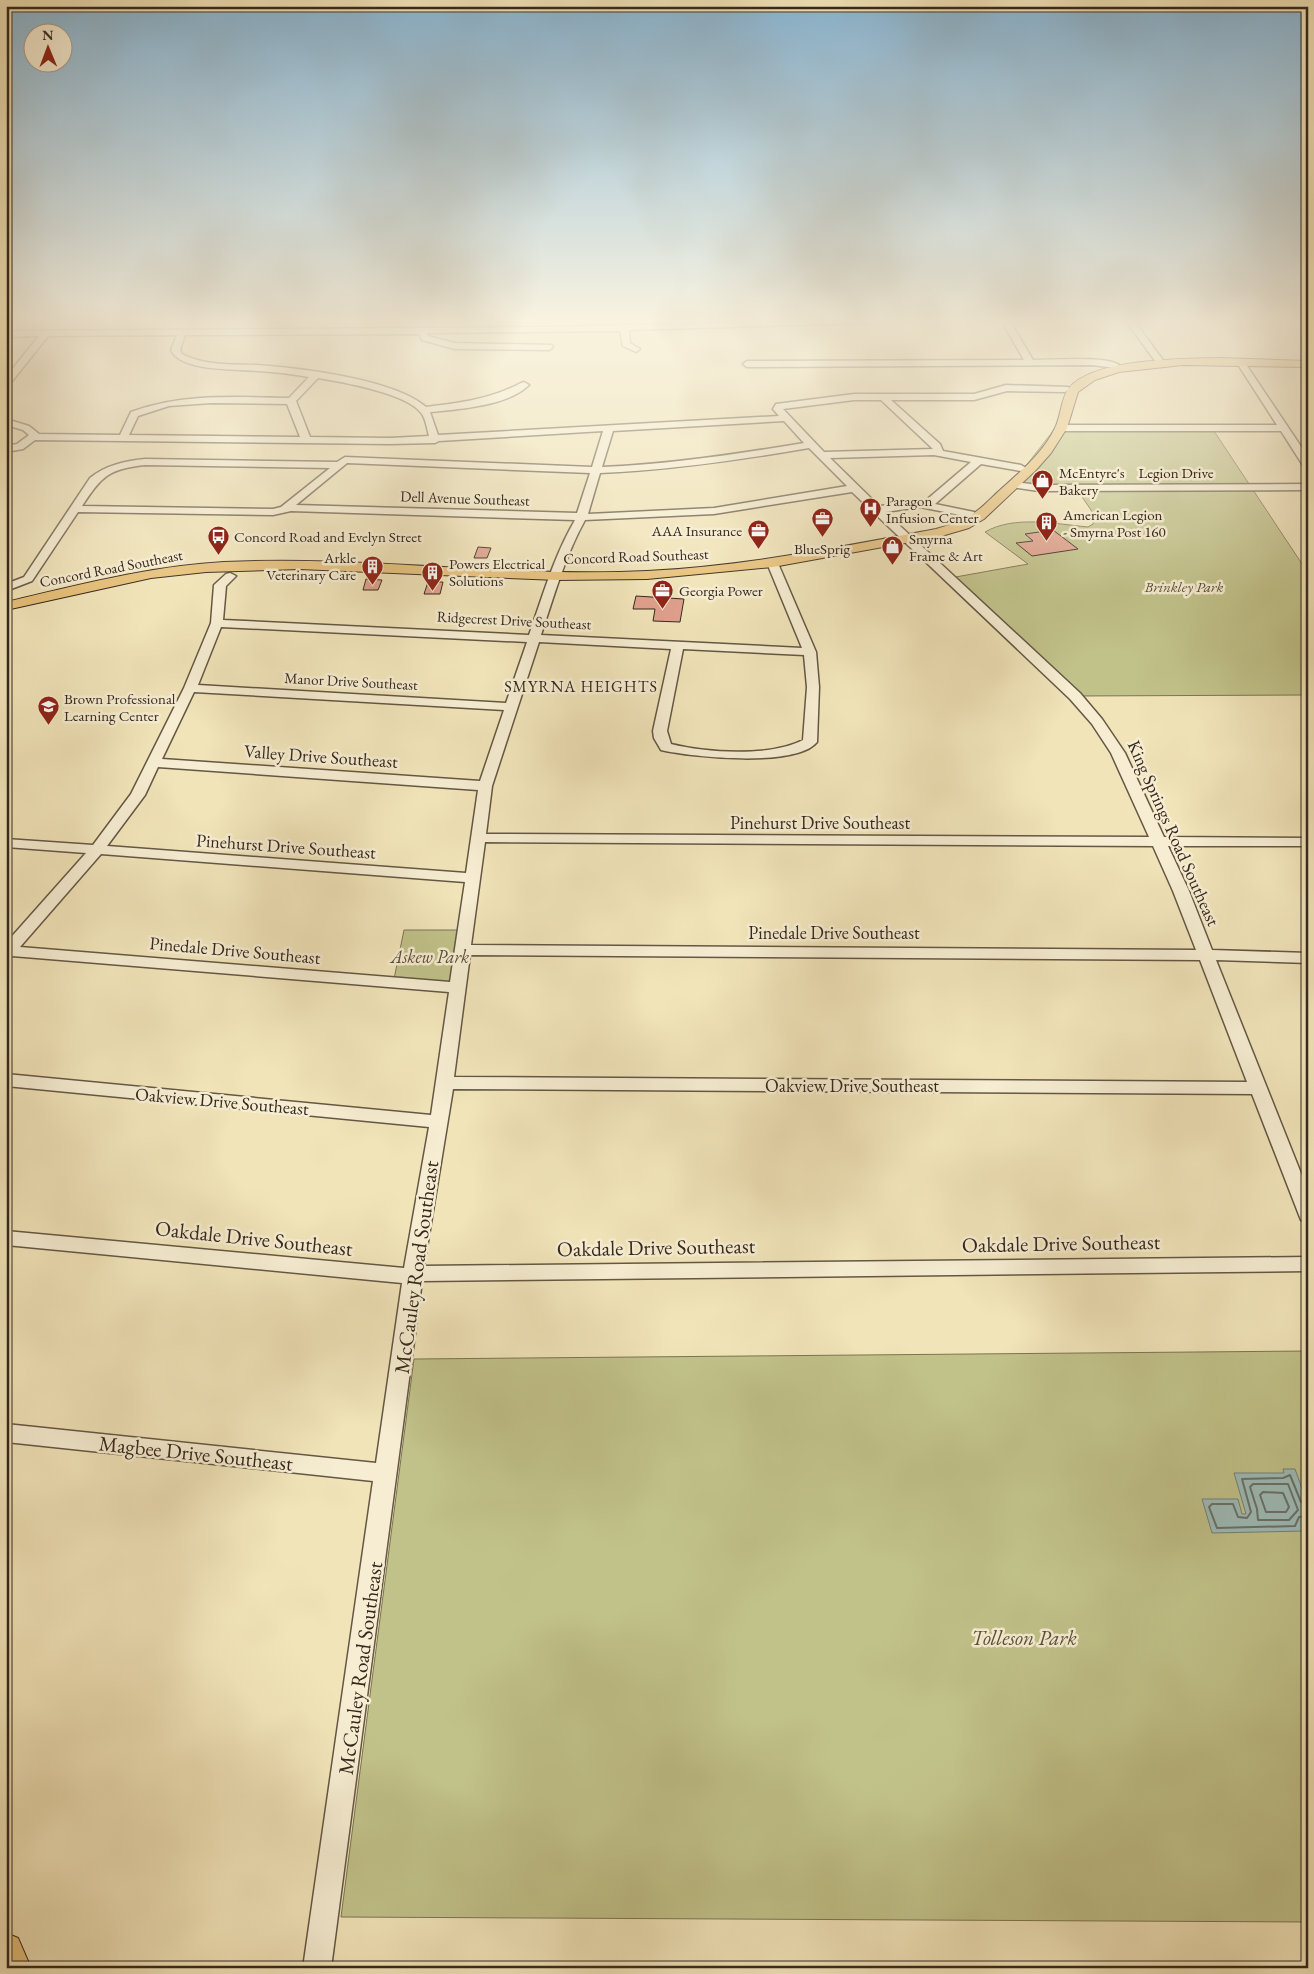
<svg xmlns="http://www.w3.org/2000/svg" width="1314" height="1974" font-family="'EB Garamond',serif">
  <style>
    .green { fill: #c1c28a; stroke: #7b7554 }
    .water { fill: #9ebcb8; stroke: #74817a }
    .lines { fill: none; stroke-linecap: round; stroke-linejoin: round }
    .shore { stroke: #6a726a; stroke-width: 2 }
    .building { fill: #e0a18e; stroke: #35281d }
    .minor-casing { stroke: #645744; stroke-width: 3 }
    .major-casing { stroke: #35281d; stroke-width: 2 }
    .minor { fill: #f6edd2; fill-rule: evenodd }
    .major { fill: #e8c27c; fill-rule: evenodd }
    .labels { text-anchor: middle; dominant-baseline: central; stroke-width: 5; stroke-linejoin: round; paint-order: stroke }
    .far-poi-label { font-size: 15px; fill: #35281d; stroke: #f6edd2; text-anchor: start }
    .far-street-label { font-size: 15px; fill: #35281d; stroke: #f6edd2 }
    .far-park-label { font-size: 15px; font-style: italic; fill: #584e38; stroke: #f6edd2 }
    .far-neighbourhood-label { font-size: 16px; letter-spacing: 1px; fill: #35281d; stroke: #f6edd2 }
    .street-label { font-size: 18px; fill: #35281d; stroke: #f6edd2 }
    .park-label { font-size: 18px; font-style: italic; fill: #584e38; stroke: #f6edd2 }
    .near-street-label { font-size: 21px; fill: #35281d; stroke: #f6edd2 }
    .near-park-label { font-size: 21px; font-style: italic; fill: #584e38; stroke: #f6edd2 }
  </style>
  <rect width="100%" height="100%" fill="#f1e4b9"/>
  <filter id="stains"><feTurbulence type="fractalNoise" baseFrequency=".004" numOctaves="4"/><feColorMatrix values="0 0 0 0 .2 0 0 0 0 .09 0 0 0 0 .02 0 0 0 .5 -.17"/></filter>
  <radialGradient id="worn" r=".72"><stop offset=".6" stop-color="#630" stop-opacity="0"/><stop offset="1" stop-color="#630" stop-opacity=".3"/></radialGradient>
  <g class="green">
    <path d="M1056,427L1212,428L1308,573V695L1075,696L950,578L1028,564L985,532C1014,515 1056,524 1088,527L1093,524L1095,516L1093,513L1076,488L1011,485Z"/>
    <polygon points="404,930 460,930 452,982 394,979"/>
    <polygon points="1308,1351 1308,1922 341,1917 414,1359"/>
  </g>
  <polygon class="water" points="1283,1469 1295,1469 1308,1505 1308,1521 1302,1521 1305,1531 1212,1533 1202,1499 1238,1499 1242,1514 1246,1514 1234,1473 1284,1473"/>
  <g class="lines">
    <g class="shore">
      <polygon points="1253,1484 1288,1484 1298,1510 1289,1520 1258,1520 1257,1509 1250,1487"/>
      <polygon points="1263,1492 1283,1493 1289,1507 1286,1512 1266,1512 1260,1495"/>
      <polyline points="1308,1504 1301,1502 1290,1475 1283,1478 1242,1479 1251,1512 1247,1518 1238,1517 1233,1504 1212,1504 1209,1507 1217,1528 1295,1526 1299,1517 1308,1516"/>
    </g>
  </g>
  <g class="building">
    <polygon points="1053,530 1078,549 1032,556 1016,543 1033,541 1025,534"/>
    <polygon points="478,547 491,548 487,558 474,558"/>
    <polygon points="366,579 382,580 378,590 363,590"/>
    <polygon points="428,582 443,582 440,594 424,594"/>
    <polygon points="636,596 684,599 680,622 653,621 655,609 633,609"/>
  </g>
  <g class="lines">
    <defs>
      <g id="minor">
        <path d="M887,318H971L967,320L629,330L630,343L640,349L636,352L623,346L620,331L427,333L428,336L455,343L552,345L553,347L549,350L455,349L422,340L419,334L185,335L180,350L182,354C205,366 232,364 257,365C300,368 394,379 426,407C460,403 491,399 521,383L524,382L529,385C508,406 459,409 430,412L438,435L779,416L773,409L776,404L854,394H974L1006,385L1068,387L1070,389L1065,392L1007,391L974,400H891L940,444L943,451L1021,465L1026,468L1021,471L981,464L935,504L974,512L975,514L974,516L970,517L920,507L885,512L1080,693L1102,719L1125,753L1164,837L1308,838V846H1168L1189,891L1212,950L1308,953V963L1216,960L1308,1191V1222L1301,1220L1299,1215L1252,1094L453,1089L424,1266L1308,1257V1271L422,1281L331,1968H303L373,1481L6,1442V1424L376,1463L402,1283L6,1245V1231L404,1268L429,1127L6,1086V1074L431,1115L449,992L12,956L6,958V943L86,853L6,847V839L93,845L131,794L184,688L211,623L214,585L226,574L230,573L236,576L226,586L223,620L529,635C543,595 554,556 575,520L291,511L273,515L78,512L32,581L6,591V584L24,577L90,478C106,465 125,461 145,459L337,462L345,457L592,467L603,431L439,441L435,443L390,444L35,440L23,449L6,452V446L17,444L29,435L23,430L6,425V419L29,426L39,434L120,435L131,412C182,393 235,397 289,398L309,377C292,374 276,372 259,371C239,369 180,372 171,350L177,335L48,336L9,385L6,386V377L39,336L6,337V331L552,327ZM318,378C342,382 408,393 422,414C426,420 427,429 429,436L390,438L310,437L296,401ZM854,400H881L933,449L824,452L783,409ZM211,403L287,404L300,437L129,435L138,416L169,406ZM784,421L804,443C737,454 670,464 602,467L613,431ZM809,448L847,486L714,508L588,514L600,473C671,470 739,460 809,448ZM934,455L971,462L924,502L879,506L830,458ZM347,463L590,473L577,513L296,505ZM145,465L330,468L281,507L273,509L82,506C102,476 108,469 145,465ZM852,492L1070,699L1092,724L1111,753L1149,837L486,834L492,786L539,642L671,649L653,731L654,738L661,750C691,757 796,768 817,742L819,687L816,652L777,561H769L767,563L802,648L541,635C554,596 565,556 585,520L714,514ZM221,627L527,642L506,703L198,685ZM683,649L804,655L807,687L803,740C770,757 707,753 671,744L667,731ZM194,692L504,710L480,781L162,759ZM158,767L478,790L466,873L107,846L145,795ZM485,842L1153,846L1173,891L1196,950L471,945ZM101,854L465,882L450,982L20,947ZM470,955L1200,960L1247,1082L454,1077Z"/>
        <path d="M1000,318H1008L1033,360C1051,360 1107,356 1119,365L1115,368L1092,365L747,367L743,364L747,361L1024,360Z"/>
        <polygon points="1124,318 1132,318 1165,363 1164,365 1158,365"/>
        <polygon points="1241,360 1245,363 1308,457 1308,468 1304,467 1281,431 1061,431 1056,428 1061,425 1277,425 1237,363"/>
        <polygon points="1014,482 1039,485 1308,484 1308,490 1039,491 1010,487 1009,485 1010,483"/>
      </g>
      <g id="major">
        <path d="M1219,358L1308,361V367L1183,365L1119,372L1095,380L1078,392L1067,428L1051,453L1036,470L984,519L969,528L938,537L773,567L647,579L557,580L299,569L206,572L151,578L6,610V602C78,585 150,566 224,562C365,555 506,578 647,571C745,566 840,547 936,529C949,525 963,522 974,513C983,507 991,498 1000,490C1020,472 1043,453 1055,428C1061,416 1061,398 1069,388C1094,358 1182,359 1219,358Z"/>
        <polygon points="6,1933 18,1938 31,1968 6,1968"/>
      </g>
    </defs>
    <use href="#minor" class="minor-casing"/>
    <use href="#major" class="major-casing"/>
    <use href="#minor" class="minor"/>
    <use href="#major" class="major"/>
  </g>
  <linearGradient id="sky" x2="0" y2="1"><stop stop-color="#8ab7d5"/><stop offset="0.54" stop-color="#f9f3e0"/><stop offset="1" stop-color="#f9f3e0" stop-opacity="0"/></linearGradient>
  <rect width="1314" height="594" fill="url(#sky)"/>
  <defs>
    <symbol id="shop-pin" viewBox="-11 -11 22 30"><path d="M0 17L-7.5 6A9.5 9.5 0 1 1 7.5 6Z" fill="#8f2418" stroke="#f6edd2"/><path d="M-5-2.5h2.3a2.7 3.5 0 0 1 5.4 0H5L5.5 6h-11ZM-1.5-2.5h3a1.5 2.3 0 0 0-3 0Z" fill="#fff"/></symbol>
    <symbol id="hospital-pin" viewBox="-11 -11 22 30"><path d="M0 17L-7.5 6A9.5 9.5 0 1 1 7.5 6Z" fill="#8f2418" stroke="#f6edd2"/><path d="M-5-5h3v3.5h4V-5h3V5h-3V1.5h-4V5h-3Z" fill="#fff"/></symbol>
    <symbol id="office-pin" viewBox="-11 -11 22 30"><path d="M0 17L-7.5 6A9.5 9.5 0 1 1 7.5 6Z" fill="#8f2418" stroke="#f6edd2"/><path d="M-6-3h4V-5.5h4V-3h4V5H-6ZM-1-4.5V-3h2v-1.5ZM-6 0V1H6V0Z" fill="#fff"/></symbol>
    <symbol id="building-pin" viewBox="-11 -11 22 30"><path d="M0 17L-7.5 6A9.5 9.5 0 1 1 7.5 6Z" fill="#8f2418" stroke="#f6edd2"/><path d="M-4-6H4V6H1V3H-1V6H-4ZM-2.5-4.3h1.7v1.8h-1.7ZM.8-4.3h1.7v1.8H.8ZM-2.5-1h1.7V.8h-1.7ZM.8-1h1.7V.8H.8Z" fill="#fff"/></symbol>
    <symbol id="bus-pin" viewBox="-11 -11 22 30"><path d="M0 17L-7.5 6A9.5 9.5 0 1 1 7.5 6Z" fill="#8f2418" stroke="#f6edd2"/><path d="M-5-6H5V4H4V6H2V4H-2V6H-4V4H-5ZM-3.5-4V0h7V-4ZM-3.5 1.2v1.5H-2V1.2ZM2 1.2v1.5H3.5V1.2Z" fill="#fff"/></symbol>
    <symbol id="school-pin" viewBox="-11 -11 22 30"><path d="M0 17L-7.5 6A9.5 9.5 0 1 1 7.5 6Z" fill="#8f2418" stroke="#f6edd2"/><path d="M0-5L7-2L0 1L-7-2ZM-4 1L0 2.5L4 1V4Q0 6-4 4Z" fill="#fff"/></symbol>
  </defs>
  <g fill-rule="evenodd">
    <use href="#shop-pin" x="1030" y="468" width="25" height="34"/>
    <use href="#hospital-pin" x="858" y="496" width="25" height="34"/>
    <use href="#office-pin" x="810" y="506" width="25" height="34"/>
    <use href="#building-pin" x="1034" y="510" width="25" height="34"/>
    <use href="#office-pin" x="746" y="518" width="25" height="34"/>
    <use href="#bus-pin" x="206" y="524" width="25" height="34"/>
    <use href="#shop-pin" x="880" y="534" width="25" height="34"/>
    <use href="#building-pin" x="360" y="554" width="25" height="34"/>
    <use href="#building-pin" x="420" y="560" width="25" height="34"/>
    <use href="#office-pin" x="650" y="578" width="25" height="34"/>
    <use href="#school-pin" x="36" y="694" width="25" height="34"/>
  </g>
  <g class="labels">
    <g class="far-poi-label">
      <text x="1059" y="472">McEntyre's<tspan x="1059" dy="17">Bakery</tspan></text>
      <text x="886" y="500">Paragon<tspan x="886" dy="17">Infusion Center</tspan></text>
      <text x="1063" y="514">American Legion<tspan x="1063" dy="17">- Smyrna Post 160</tspan></text>
      <text x="742" y="530" text-anchor="end">AAA Insurance</text>
      <text x="234" y="536">Concord Road and Evelyn Street</text>
      <text x="909" y="538">Smyrna<tspan x="909" dy="17">Frame &amp; Art</tspan></text>
      <text x="822" y="548" text-anchor="middle">BlueSprig</text>
      <text x="356" y="557" text-anchor="end">Arkle<tspan x="356" dy="17">Veterinary Care</tspan></text>
      <text x="449" y="563">Powers Electrical<tspan x="449" dy="17">Solutions</tspan></text>
      <text x="679" y="590">Georgia Power</text>
      <text x="64" y="698">Brown Professional<tspan x="64" dy="17">Learning Center</tspan></text>
    </g>
    <g class="far-street-label">
      <text x="1176" y="472">Legion Drive</text>
      <text transform="translate(465 498) rotate(2)">Dell Avenue Southeast</text>
      <text transform="translate(636 556) rotate(-2)">Concord Road Southeast</text>
      <text transform="translate(111 568) rotate(-11)">Concord Road Southeast</text>
      <text transform="translate(514 620) rotate(3)">Ridgecrest Drive Southeast</text>
      <text transform="translate(351 681) rotate(3)">Manor Drive Southeast</text>
    </g>
    <g class="far-park-label">
      <text x="1184" y="586">Brinkley Park</text>
    </g>
    <g class="far-neighbourhood-label">
      <text x="581" y="686">SMYRNA HEIGHTS</text>
    </g>
    <g class="street-label">
      <text transform="translate(321 756) rotate(4)">Valley Drive Southeast</text>
      <text x="820" y="822">Pinehurst Drive Southeast</text>
      <text transform="translate(1174 833) rotate(66)">King Springs Road Southeast</text>
      <text transform="translate(286 846) rotate(4)">Pinehurst Drive Southeast</text>
      <text x="834" y="932">Pinedale Drive Southeast</text>
      <text transform="translate(235 950) rotate(5)">Pinedale Drive Southeast</text>
      <text x="852" y="1085">Oakview Drive Southeast</text>
      <text transform="translate(222 1101) rotate(5)">Oakview Drive Southeast</text>
    </g>
    <g class="park-label">
      <text x="430" y="956">Askew Park</text>
    </g>
    <g class="near-street-label">
      <text transform="translate(254 1238) rotate(6)">Oakdale Drive Southeast</text>
      <text transform="translate(1061 1243) rotate(-1)">Oakdale Drive Southeast</text>
      <text transform="translate(656 1247) rotate(-1)">Oakdale Drive Southeast</text>
      <text transform="translate(416 1267) rotate(-82)">McCauley Road Southeast</text>
      <text transform="translate(196 1453) rotate(6)">Magbee Drive Southeast</text>
      <text transform="translate(360 1668) rotate(-82)">McCauley Road Southeast</text>
    </g>
    <g class="near-park-label">
      <text x="1024" y="1637">Tolleson Park</text>
    </g>
  </g>
  <rect width="1314" height="1974" fill="none" stroke="#f1e4b9" stroke-width="25"/>
  <rect x="8" y="8" width="1299" height="1959" fill="none" stroke="#35281d" stroke-width="2.5"/>
  <rect x="12" y="12" width="1289" height="1949" fill="none" stroke="#35281d"/>
  <g transform="translate(48 48) rotate(359)"><circle r="24" fill="#f6edd2" stroke="#a99e8a"/>
  <path d="M0-4L9 19L0 12L-9 19Z" fill="#8f2418"/>
  <text y="-8" font-size="14" font-weight="bold" text-anchor="middle" fill="#35281d">N</text>
  </g>
  <rect width="100%" height="100%" filter="url(#stains)"/>
  <rect width="100%" height="100%" fill="url(#worn)"/>
</svg>
